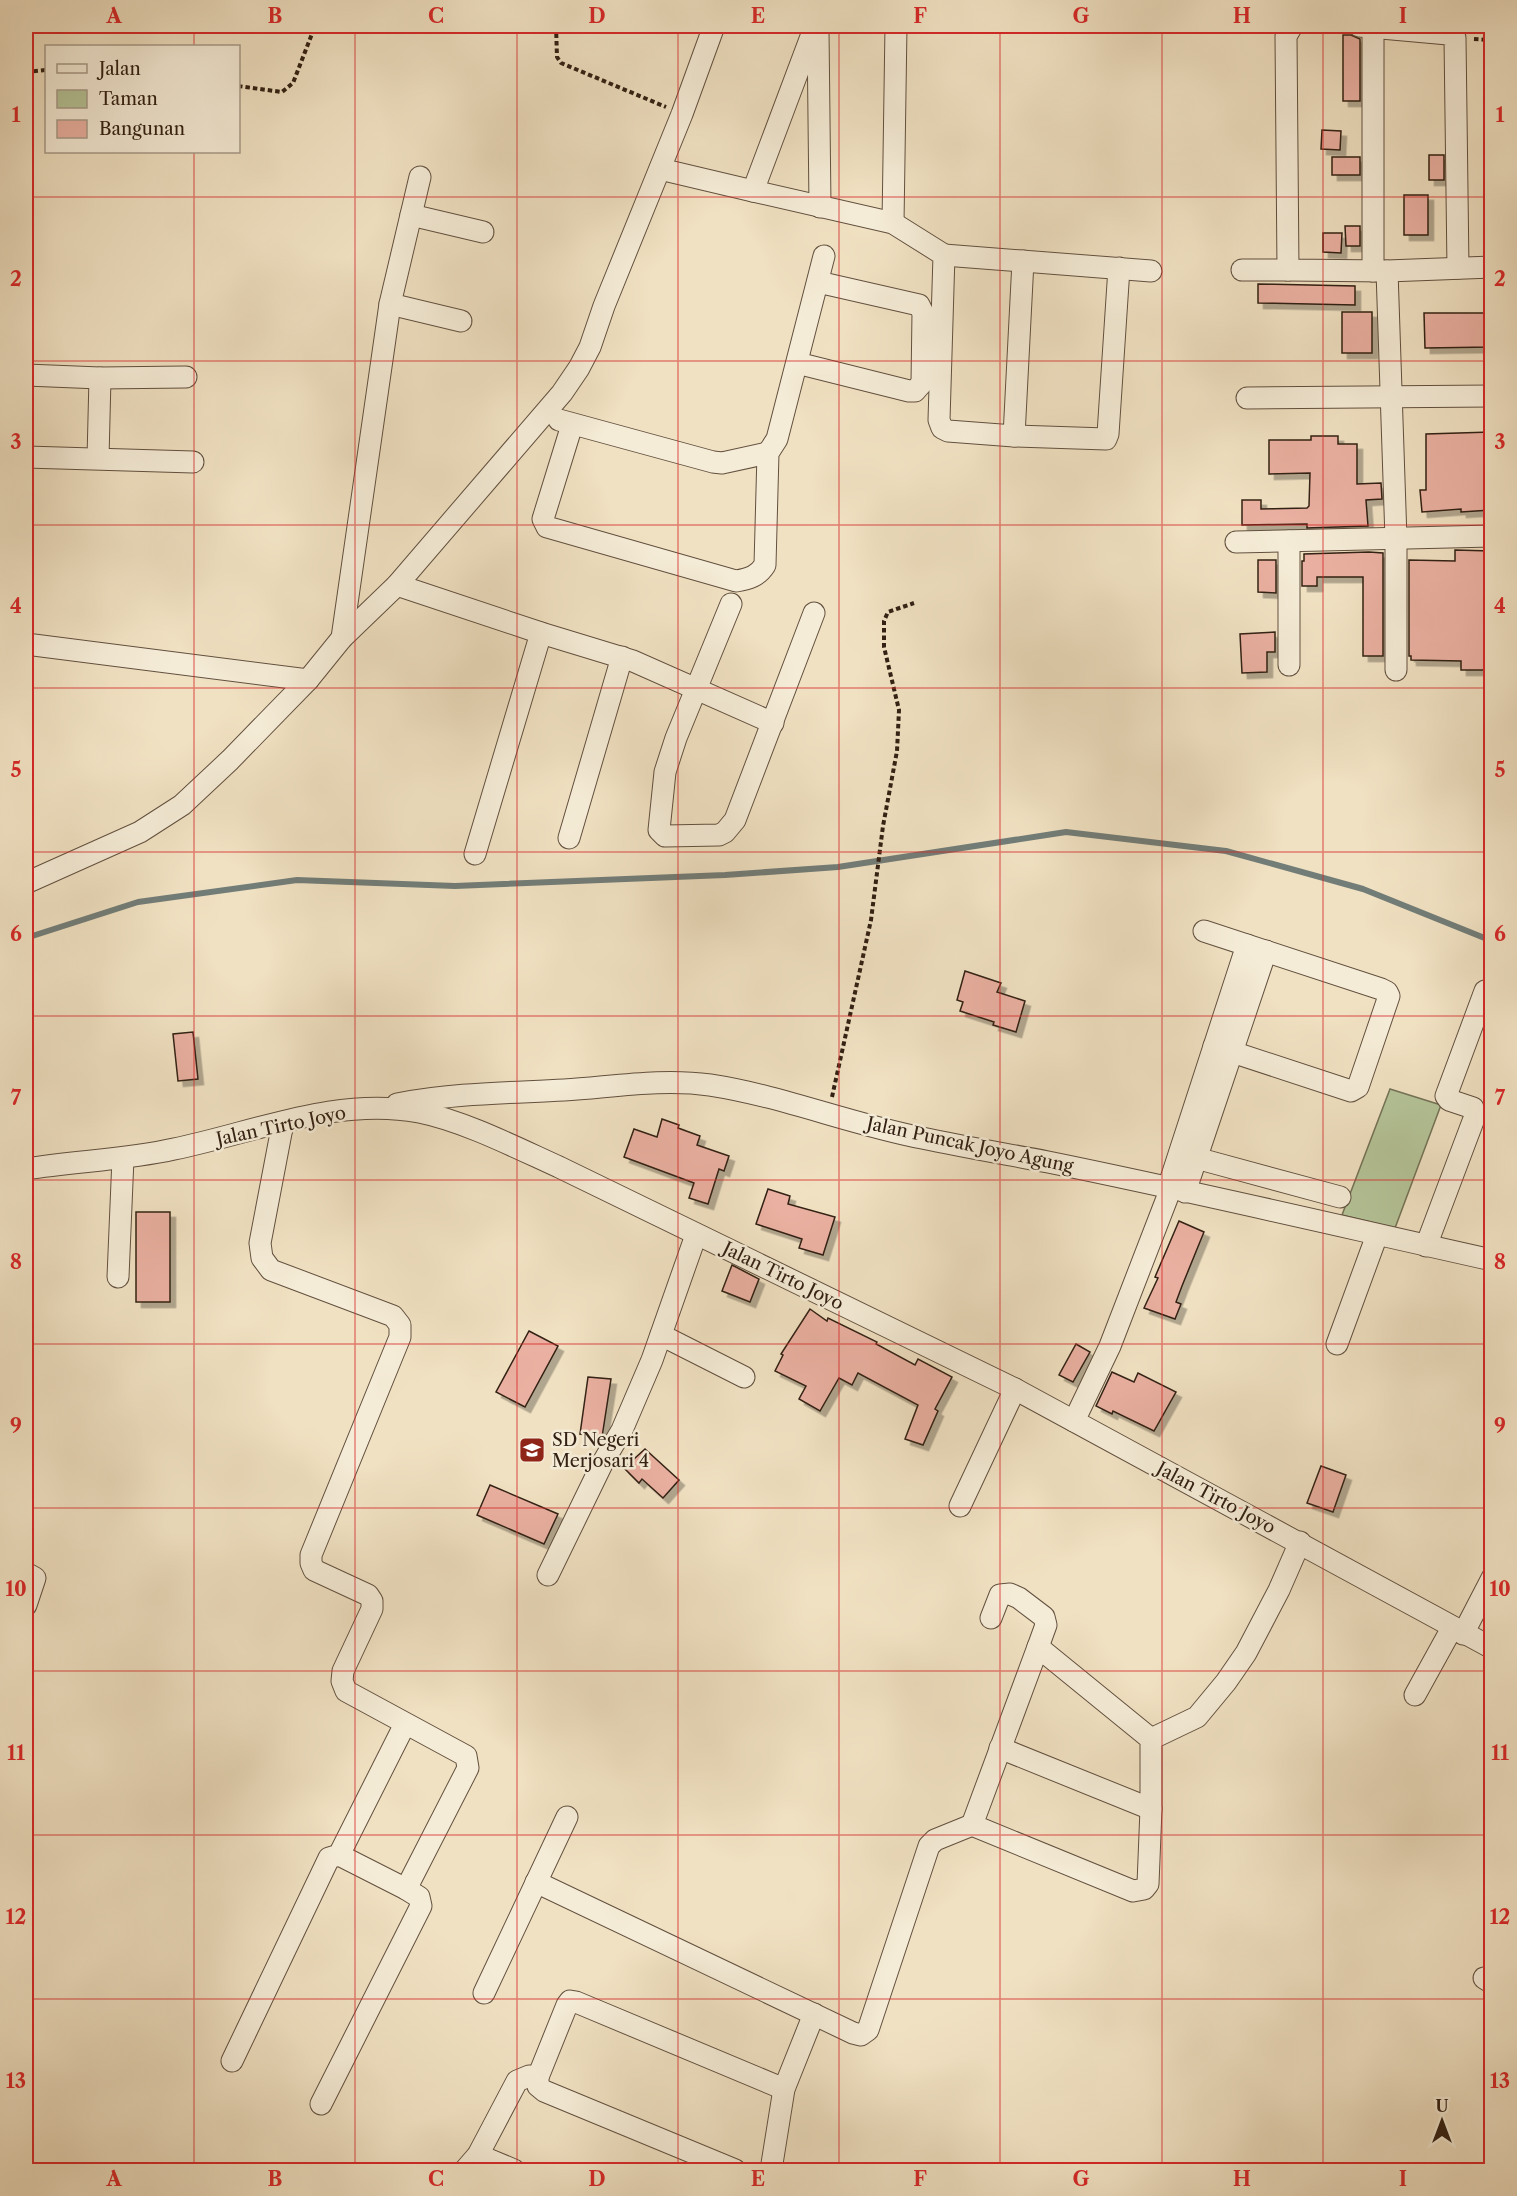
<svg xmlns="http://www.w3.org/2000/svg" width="1517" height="2196" font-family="'Libre Caslon Text',serif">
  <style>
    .green { fill: #b4c498; stroke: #737256; stroke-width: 1.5 }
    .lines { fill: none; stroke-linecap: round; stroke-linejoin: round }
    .stream { stroke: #727d78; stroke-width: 6 }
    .building { fill: #eab0a1; stroke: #322013; stroke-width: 1.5; filter: url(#shadow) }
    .minor-casing { stroke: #62503f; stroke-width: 23 }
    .path { stroke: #322013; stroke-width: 4; stroke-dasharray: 4.5 3; stroke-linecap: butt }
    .minor { stroke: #f5ecd7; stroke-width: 21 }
    .grid { fill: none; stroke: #d62828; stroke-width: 1.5; stroke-opacity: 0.55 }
    .labels { text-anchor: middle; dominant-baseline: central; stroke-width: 5; stroke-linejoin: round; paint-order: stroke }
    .street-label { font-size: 18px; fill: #322013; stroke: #f5ecd7 }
    .poi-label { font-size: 18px; fill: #322013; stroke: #f5ecd7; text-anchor: start }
    .neatline { fill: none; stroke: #d62828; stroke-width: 2 }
    .grid-label { font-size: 20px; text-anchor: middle; font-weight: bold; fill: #d62828 }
  </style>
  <defs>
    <filter id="shadow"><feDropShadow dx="5.5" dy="5.5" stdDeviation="0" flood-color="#0004"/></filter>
  </defs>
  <rect width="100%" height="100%" fill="#f0e1c2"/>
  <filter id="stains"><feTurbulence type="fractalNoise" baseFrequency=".00333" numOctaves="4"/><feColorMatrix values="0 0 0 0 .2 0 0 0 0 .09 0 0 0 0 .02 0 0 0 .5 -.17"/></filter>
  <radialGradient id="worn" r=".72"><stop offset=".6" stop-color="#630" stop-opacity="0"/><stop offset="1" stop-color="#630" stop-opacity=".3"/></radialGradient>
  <polygon class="green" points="1390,1089 1441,1105 1395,1228 1342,1215"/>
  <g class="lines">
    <polyline class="stream" points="26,938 138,902 297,880 455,886 725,875 838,867 1066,832 1226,851 1363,889 1492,941"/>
  </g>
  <g class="building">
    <polygon points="1343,35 1351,35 1360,39 1360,101 1343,101"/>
    <polygon points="1322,130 1341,131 1340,150 1321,149"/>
    <rect x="1429" y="155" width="15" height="25"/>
    <rect x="1332" y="157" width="28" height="18"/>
    <rect x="1404" y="195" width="24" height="40"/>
    <polygon points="1345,226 1360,226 1360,246 1346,246"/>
    <polygon points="1323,233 1342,233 1341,253 1323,252"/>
    <polygon points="1258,284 1355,286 1355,305 1258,303"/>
    <rect x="1342" y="312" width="30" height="41"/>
    <polygon points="1424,313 1491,313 1491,347 1425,348"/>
    <polygon points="1491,432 1491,510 1461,512 1461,509 1422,512 1420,490 1426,490 1426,434"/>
    <polygon points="1311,436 1338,436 1338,444 1357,444 1357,484 1381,483 1382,499 1366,500 1368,526 1307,528 1307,524 1242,525 1242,500 1261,500 1261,509 1307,508 1309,506 1310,473 1269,474 1269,440 1311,440"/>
    <polygon points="1455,550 1491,551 1491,670 1461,670 1461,661 1411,660 1411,656 1409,656 1409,560 1455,561"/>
    <polygon points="1369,552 1383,553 1383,656 1363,656 1363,577 1317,577 1317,586 1302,586 1302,561 1304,561 1304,554"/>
    <polygon points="1258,560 1276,560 1276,593 1258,592"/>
    <polygon points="1275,632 1275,652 1267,652 1267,672 1242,673 1240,634"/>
    <polygon points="965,971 1001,983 997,992 1025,1001 1016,1032 993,1025 994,1022 960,1011 963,1002 957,1000"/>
    <polygon points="193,1032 198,1079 178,1081 173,1034"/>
    <polygon points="662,1119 679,1125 678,1128 700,1136 697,1145 729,1156 724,1171 719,1169 708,1204 689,1198 694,1183 624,1157 634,1129 657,1137"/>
    <polygon points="768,1189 790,1196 788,1204 835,1217 823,1255 799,1248 802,1239 756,1224"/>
    <rect x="136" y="1212" width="34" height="90"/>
    <polygon points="1179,1221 1204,1232 1182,1286 1176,1302 1181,1304 1175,1319 1144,1308 1158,1278 1155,1277"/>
    <polygon points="732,1265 759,1279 750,1302 722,1291"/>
    <polygon points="810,1309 827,1321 828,1318 877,1342 876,1344 915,1365 918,1359 952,1377 935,1409 938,1411 923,1445 905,1439 918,1405 858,1373 852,1385 839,1378 820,1411 799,1399 806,1386 775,1371 783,1355 781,1354"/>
    <polygon points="529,1331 558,1346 525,1407 496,1392"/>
    <polygon points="1076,1344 1090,1352 1073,1382 1059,1375"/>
    <polygon points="1112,1372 1134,1382 1138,1373 1176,1392 1154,1431 1113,1411 1112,1414 1096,1406"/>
    <polygon points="588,1377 611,1379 602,1437 580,1434"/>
    <polygon points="645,1449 679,1480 663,1498 642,1479 639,1483 624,1468"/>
    <polygon points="1321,1466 1346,1475 1333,1512 1307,1503"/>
    <polygon points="490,1485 558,1514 544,1544 477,1515"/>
  </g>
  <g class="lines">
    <defs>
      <g id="minor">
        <polyline points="1292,26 1286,36 1288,270 1387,271 1492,267"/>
        <polyline points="1359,26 1448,34 1455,38 1458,268"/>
        <polyline points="1373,27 1373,271"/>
        <polyline points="818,30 820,207"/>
        <polyline points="660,169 753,191 815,26"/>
        <polyline points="753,191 893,223 944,255 939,420 942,428 948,431 1014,436 1023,261"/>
        <polyline points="411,215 483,232"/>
        <polyline points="893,223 896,26"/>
        <polyline points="944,255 1151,271"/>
        <polyline points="1242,270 1288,270"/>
        <polyline points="1387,271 1396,539 1396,670"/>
        <polyline points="390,304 461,321"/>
        <polyline points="797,363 909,391 915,391 922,383 923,313 919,305 818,282"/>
        <polyline points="26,375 100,378 186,377"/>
        <polyline points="1247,398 1492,396"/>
        <polyline points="559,420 713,462 722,463 768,453"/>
        <path d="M572,425L543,519L547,527L736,581C749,579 758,576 765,565L768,453L777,439L824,256"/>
        <polyline points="1014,436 1106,439 1108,434 1119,268"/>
        <polyline points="26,457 193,462"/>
        <polyline points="98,458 100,378"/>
        <polyline points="1236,542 1492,536"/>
        <polyline points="397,585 541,633 633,661 773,723"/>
        <polyline points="731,604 676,738 665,772 659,830 665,836 719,835 725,832 735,820 814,613"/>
        <polyline points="342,638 390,304 420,177"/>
        <polyline points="26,644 308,680"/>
        <polyline points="1289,665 1289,541"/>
        <polyline points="569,838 622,657"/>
        <polyline points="475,854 541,633"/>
        <polyline points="26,883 140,832 182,805 230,760 308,680 342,638 397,585 562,393 579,368 590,347 604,306 682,114 714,26"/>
        <polyline points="1204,931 1381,989 1387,992 1389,996 1358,1087 1351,1091 1214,1046"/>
        <path d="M397,1104C453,1093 508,1093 564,1090C612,1087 662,1078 710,1085C782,1096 850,1124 922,1138C964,1147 1006,1154 1048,1162C1196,1192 1344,1227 1492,1260"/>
        <polyline points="284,1122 281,1133 260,1243 262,1258 271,1270 393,1316 400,1325 400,1337 311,1555 311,1563 314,1570 368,1595 372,1601 372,1609 343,1671 342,1681 346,1691 466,1756 468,1768 406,1889 419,1897 421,1906 321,2104"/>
        <polyline points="1196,1158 1340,1197"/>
        <path d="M26,1169C75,1161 125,1160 174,1149C253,1133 337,1096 419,1112C464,1121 517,1148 559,1167L1015,1389L1492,1648"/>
        <polyline points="1168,1188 1247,945"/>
        <polyline points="1185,1192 1266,951"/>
        <polyline points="1426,1246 1475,1116 1473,1108 1449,1100 1446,1096 1485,991"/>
        <polyline points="118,1277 123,1158"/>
        <polyline points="661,1335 744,1377"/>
        <polyline points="1337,1344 1377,1235"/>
        <polyline points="1074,1421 1110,1346 1171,1188"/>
        <polyline points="960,1506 1015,1389"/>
        <polyline points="26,1573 35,1578 26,1605"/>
        <polyline points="548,1575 603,1462 622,1430 652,1360 696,1235"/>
        <polyline points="991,1618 1000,1595 1010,1594 1019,1598 1044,1617 1046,1625 1038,1647"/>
        <polyline points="1463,1634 1492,1578"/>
        <polyline points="1415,1695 1452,1628"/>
        <polyline points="1151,1739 1038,1647 972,1825 1133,1891 1144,1889 1148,1884 1151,1809 1151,1739 1197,1717 1226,1682 1246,1653 1279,1590 1300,1542"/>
        <polyline points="1000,1748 1151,1809"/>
        <polyline points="339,1855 406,1889"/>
        <polyline points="536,1882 853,2033 861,2035 868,2030 929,1846 935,1840 972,1825"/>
        <polyline points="1484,1978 1492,1983"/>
        <polyline points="484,1993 567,1817"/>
        <polyline points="232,2061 329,1858 339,1855 405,1724"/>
        <polyline points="478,2155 514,2170"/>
        <polyline points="465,2170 478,2155 517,2081 529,2076 538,2077"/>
        <polyline points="735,2170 544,2091 538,2086 538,2077 567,2005 570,2001 576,2002 784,2089"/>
        <polyline points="771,2170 784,2089 814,2014"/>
      </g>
    </defs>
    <use href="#minor" class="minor-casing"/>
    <g class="path">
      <polyline points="556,26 557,57 561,63 666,107"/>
      <polyline points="1474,39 1492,40"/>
      <polyline points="26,72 46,70"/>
      <polyline points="238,86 282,92 293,83 315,26"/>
      <polyline points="832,1097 871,920 883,826 897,751 899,710 884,647 884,621 888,612 914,603"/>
    </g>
    <use href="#minor" class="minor"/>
  </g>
  <path class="grid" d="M194,26V46M355,26V2170M517,26V2170M678,26V2170M839,26V2170M1000,26V2170M1162,26V2170M1323,26V2170M194,152V2170M26,197H1492M26,361H1492M26,525H1492M26,688H1492M26,852H1492M26,1016H1492M26,1180H1492M26,1344H1492M26,1508H1492M26,1671H1492M26,1835H1492M26,1999H1492"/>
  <defs>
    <symbol id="school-square" viewBox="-11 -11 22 22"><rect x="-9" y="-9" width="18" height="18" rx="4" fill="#8f2418" stroke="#f5ecd7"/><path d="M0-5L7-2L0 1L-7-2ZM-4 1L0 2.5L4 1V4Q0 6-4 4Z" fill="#fff"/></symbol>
  </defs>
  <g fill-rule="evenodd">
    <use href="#school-square" x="517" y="1435" width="30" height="30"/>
  </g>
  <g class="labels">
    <g class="street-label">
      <text transform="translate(281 1126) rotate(-12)">Jalan Tirto Joyo</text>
      <text transform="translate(970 1145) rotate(12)">Jalan Puncak Joyo Agung</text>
      <text transform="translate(783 1276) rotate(26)">Jalan Tirto Joyo</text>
      <text transform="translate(1216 1498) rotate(28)">Jalan Tirto Joyo</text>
    </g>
    <g class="poi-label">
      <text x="552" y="1440">SD Negeri<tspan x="552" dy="21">Merjosari 4</tspan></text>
    </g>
  </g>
  <rect width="1517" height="2196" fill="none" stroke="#f0e1c2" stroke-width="66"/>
  <rect x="45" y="45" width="195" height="108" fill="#f5ecd7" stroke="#a79a89" stroke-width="1.5"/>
  <rect x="57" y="64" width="30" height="9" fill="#f5ecd7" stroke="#a79a89" stroke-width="1.5"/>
  <text x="99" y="75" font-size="18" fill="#322013">Jalan</text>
  <rect x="57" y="90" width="30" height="18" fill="#b4c498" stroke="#a79a89" stroke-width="1.5"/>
  <text x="99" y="105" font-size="18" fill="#322013">Taman</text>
  <rect x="57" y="120" width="30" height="18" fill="#eab0a1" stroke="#a79a89" stroke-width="1.5"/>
  <text x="99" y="135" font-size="18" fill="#322013">Bangunan</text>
  <g transform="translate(1442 2121)" stroke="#f5ecd7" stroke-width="4.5" paint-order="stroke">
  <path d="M0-4.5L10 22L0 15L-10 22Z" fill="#322013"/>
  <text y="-9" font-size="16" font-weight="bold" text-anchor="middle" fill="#322013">U</text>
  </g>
  <rect x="33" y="33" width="1451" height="2130" class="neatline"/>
  <g class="grid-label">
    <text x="114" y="23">A</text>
    <text x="275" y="23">B</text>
    <text x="436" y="23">C</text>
    <text x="597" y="23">D</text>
    <text x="758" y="23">E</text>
    <text x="920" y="23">F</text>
    <text x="1081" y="23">G</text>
    <text x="1242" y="23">H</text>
    <text x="1403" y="23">I</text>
    <text x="16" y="122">1</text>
    <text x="1500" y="122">1</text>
    <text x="16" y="286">2</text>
    <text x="1500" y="286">2</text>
    <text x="16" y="449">3</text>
    <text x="1500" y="449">3</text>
    <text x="16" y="613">4</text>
    <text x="1500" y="613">4</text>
    <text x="16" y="777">5</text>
    <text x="1500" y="777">5</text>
    <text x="16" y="941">6</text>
    <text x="1500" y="941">6</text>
    <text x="16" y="1105">7</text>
    <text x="1500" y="1105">7</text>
    <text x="16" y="1269">8</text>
    <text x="1500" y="1269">8</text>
    <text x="16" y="1433">9</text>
    <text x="1500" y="1433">9</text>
    <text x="16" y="1596">10</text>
    <text x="1500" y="1596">10</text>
    <text x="16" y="1760">11</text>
    <text x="1500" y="1760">11</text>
    <text x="16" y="1924">12</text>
    <text x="1500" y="1924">12</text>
    <text x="16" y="2088">13</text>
    <text x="1500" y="2088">13</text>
    <text x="114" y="2186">A</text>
    <text x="275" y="2186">B</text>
    <text x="436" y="2186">C</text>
    <text x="597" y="2186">D</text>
    <text x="758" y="2186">E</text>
    <text x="920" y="2186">F</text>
    <text x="1081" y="2186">G</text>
    <text x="1242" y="2186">H</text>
    <text x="1403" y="2186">I</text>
  </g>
  <rect width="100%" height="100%" filter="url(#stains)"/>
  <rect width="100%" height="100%" fill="url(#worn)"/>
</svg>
